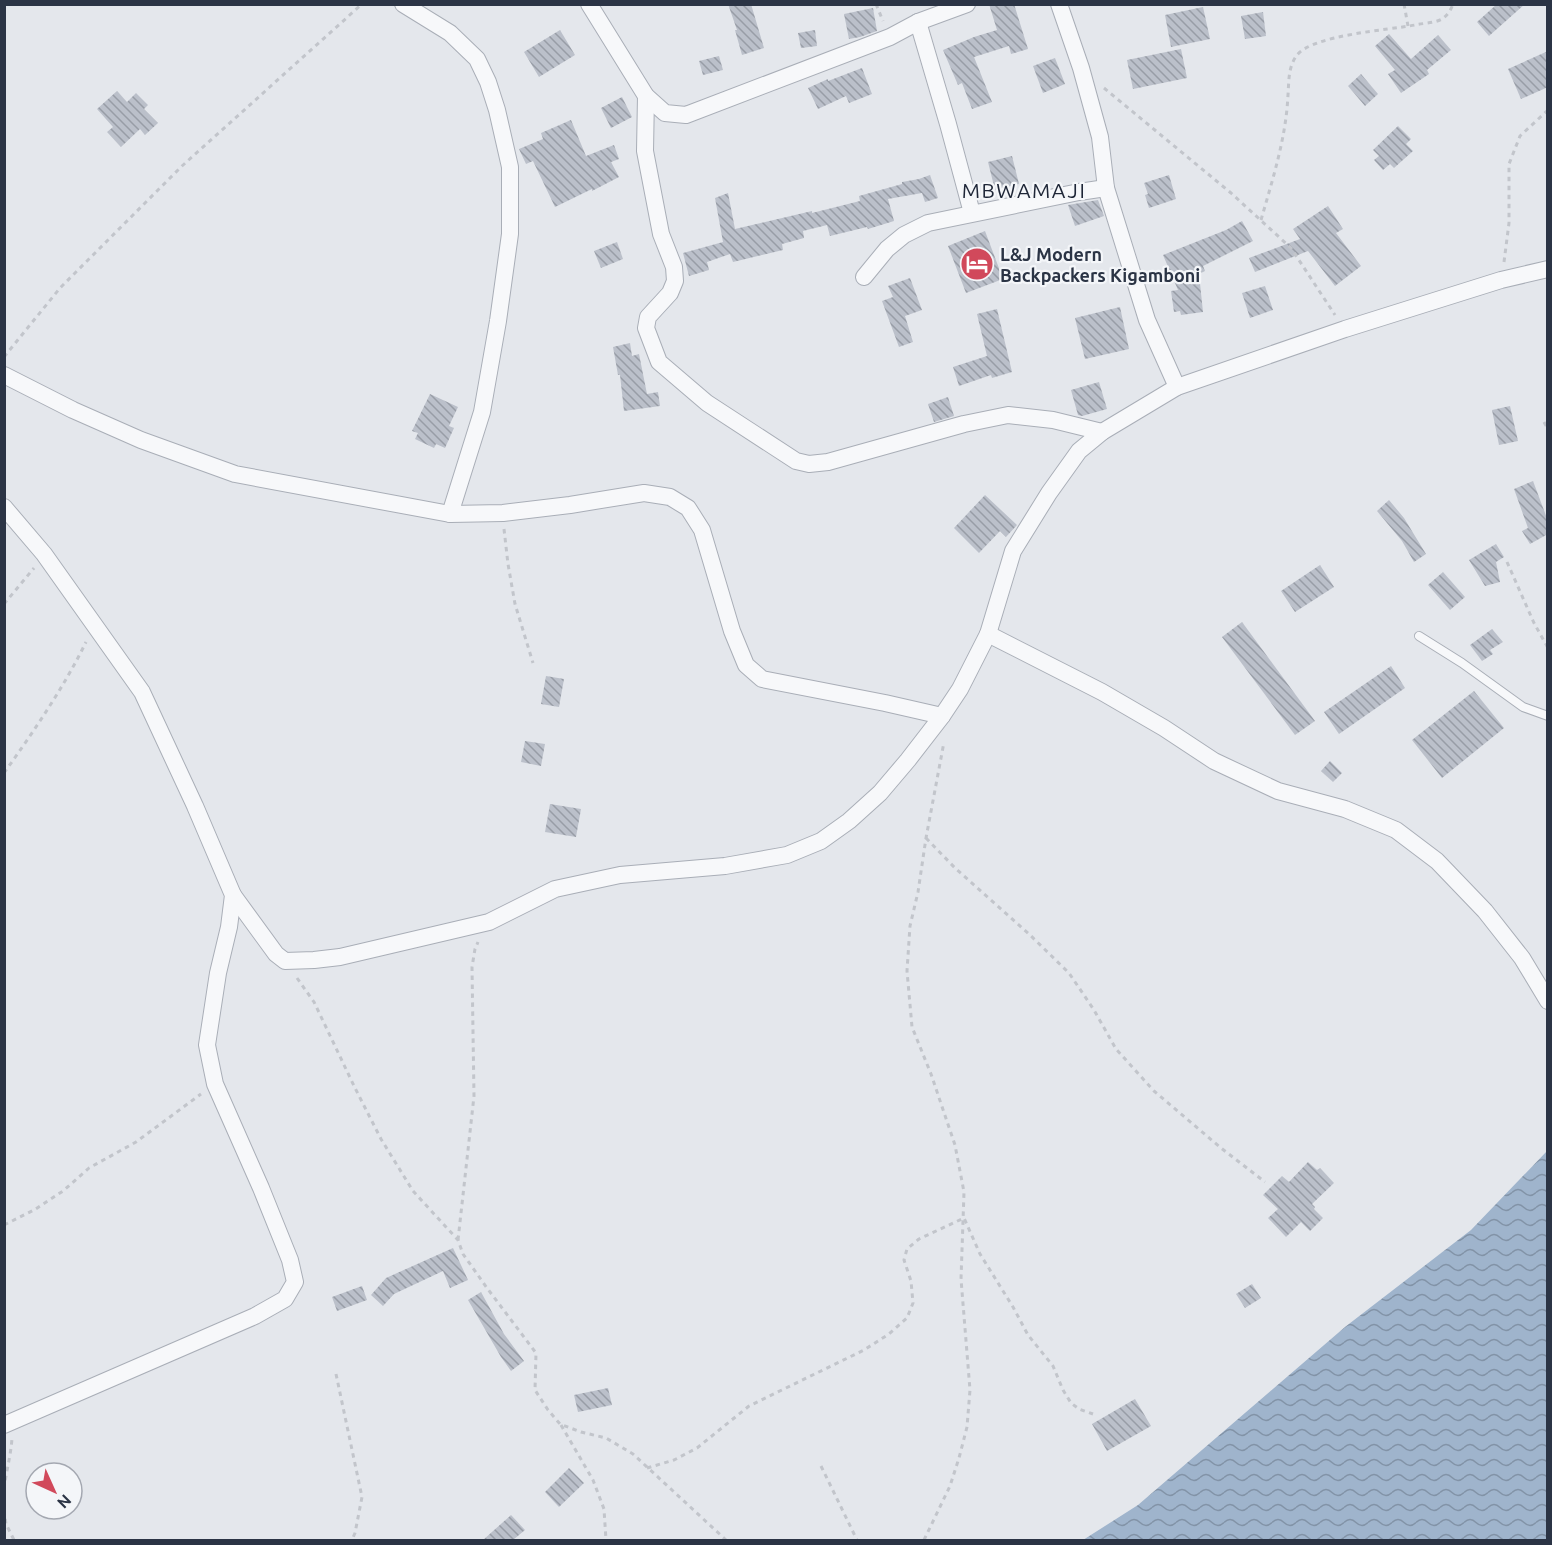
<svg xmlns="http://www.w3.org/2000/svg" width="1552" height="1545" font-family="Ubuntu,sans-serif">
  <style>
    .water { fill: url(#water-waves) }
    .building { fill: url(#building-back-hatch) }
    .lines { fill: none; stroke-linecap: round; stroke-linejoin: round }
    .service-casing { stroke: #a9aeb7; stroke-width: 10 }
    .minor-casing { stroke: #a9aeb7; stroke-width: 18 }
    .path { stroke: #c2c5cb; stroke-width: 3; stroke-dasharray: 4.5 4.5; stroke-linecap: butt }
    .service { stroke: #f7f8fa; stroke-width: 8 }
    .minor { stroke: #f7f8fa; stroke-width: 16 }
    .labels { text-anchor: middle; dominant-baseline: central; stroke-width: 4.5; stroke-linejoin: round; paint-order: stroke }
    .poi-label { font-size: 18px; font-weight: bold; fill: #2b3445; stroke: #f4f6f9; text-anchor: start }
    .quarter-label { font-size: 21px; letter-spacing: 1.5px; fill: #1d2536; stroke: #f4f6f9 }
  </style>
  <defs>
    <pattern id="water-waves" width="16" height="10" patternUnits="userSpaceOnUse" patternTransform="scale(1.5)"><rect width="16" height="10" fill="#9fb4cc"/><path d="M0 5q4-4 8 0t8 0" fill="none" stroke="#8293a7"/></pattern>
    <pattern id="building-back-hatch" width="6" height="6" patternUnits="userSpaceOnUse" patternTransform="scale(1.5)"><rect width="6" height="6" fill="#bbc0ca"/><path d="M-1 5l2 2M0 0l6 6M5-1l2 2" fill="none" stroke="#989da6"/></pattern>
  </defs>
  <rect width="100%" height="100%" fill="#e4e7ec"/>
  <polygon class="water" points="1547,1151 1547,1540 1083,1540 1138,1505 1345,1327 1471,1230"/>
  <g class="building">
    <polygon points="728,4 751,4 764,48 742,55 735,30 737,30"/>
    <polygon points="989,4 1014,4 1028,49 1011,54 1009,46 974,57 992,102 972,109 962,83 958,85 943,50 974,37 997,30"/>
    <polygon points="1497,4 1525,4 1489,36 1477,22"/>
    <polygon points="1203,7 1210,39 1171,47 1165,15"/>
    <polygon points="873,8 877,31 860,37 849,39 844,14"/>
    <polygon points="1263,12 1266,36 1245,39 1241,16"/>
    <polygon points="560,30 575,55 539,77 524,52"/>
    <polygon points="815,30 817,46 801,48 798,33"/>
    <polygon points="1389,34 1411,59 1438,35 1451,50 1427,70 1429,74 1401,93 1388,74 1395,70 1375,46"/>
    <polygon points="1181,49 1187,78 1133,89 1127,60"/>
    <polygon points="1548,51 1548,87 1521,99 1508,69"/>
    <polygon points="719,56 723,70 703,75 699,61"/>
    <polygon points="1055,58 1065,84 1043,93 1033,66"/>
    <polygon points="862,68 872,94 849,103 846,96 818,109 808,88 828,79 828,81"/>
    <polygon points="1361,74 1378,94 1365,106 1348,86"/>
    <polygon points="117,91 127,102 136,93 148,105 144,109 158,123 145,135 140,129 121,147 107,132 113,127 97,109"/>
    <polygon points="622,97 632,117 611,128 601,108"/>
    <polygon points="571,120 586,156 614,145 619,159 611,162 619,177 592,191 592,189 555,207 533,161 526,164 519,149 543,139 541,133"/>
    <polygon points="1398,126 1411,139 1406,144 1413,151 1394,168 1390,164 1383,170 1374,160 1379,156 1373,150"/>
    <polygon points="1012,156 1019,184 995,190 988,162"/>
    <polygon points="930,175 938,198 925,202 922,193 888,199 894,221 868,229 867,227 830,236 827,225 803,231 804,238 782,244 783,250 733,262 730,254 707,262 709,270 689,276 683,253 723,242 715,198 728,193 735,229 812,211 812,213 860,201 859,196 902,184 902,182 919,179"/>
    <polygon points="1169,175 1176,199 1149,208 1145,195 1148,194 1144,183"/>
    <polygon points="1098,200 1104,216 1075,226 1068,205"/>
    <polygon points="1328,206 1343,229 1336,233 1361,266 1335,286 1308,251 1255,272 1249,258 1300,239 1293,229"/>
    <polygon points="1242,221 1253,241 1203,266 1205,271 1199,274 1203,312 1181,315 1180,311 1174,312 1171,291 1178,290 1163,255 1226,230"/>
    <polygon points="985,231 1003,279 966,293 948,246"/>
    <polygon points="617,242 623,259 601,268 594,251"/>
    <polygon points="910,278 922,310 905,316 913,342 899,347 882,301 893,297 888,286"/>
    <polygon points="1265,286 1273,310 1250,318 1242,293"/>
    <polygon points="1120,307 1129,349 1085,359 1075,318"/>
    <polygon points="997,309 1012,372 992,378 991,375 959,386 953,367 987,356 977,314"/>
    <polygon points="630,343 632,356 639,354 647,394 658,392 660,406 624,411 620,375 618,375 613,347"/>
    <polygon points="1099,382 1107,409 1082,416 1078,415 1071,390"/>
    <polygon points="430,394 458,407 449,426 454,428 445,448 436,444 434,448 415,439 418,433 412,431"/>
    <polygon points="948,397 954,416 934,422 928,404"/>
    <polygon points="1510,406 1518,441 1499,445 1492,410"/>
    <polygon points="1533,481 1548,521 1548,534 1530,544 1522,531 1528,528 1514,489"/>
    <polygon points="985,495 1017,525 1006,537 1000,531 979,553 954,528"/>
    <polygon points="1389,500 1404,518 1426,554 1414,562 1402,541 1377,511"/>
    <polygon points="1496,544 1504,557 1496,562 1500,582 1485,586 1469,560"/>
    <polygon points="1320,565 1334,587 1295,612 1281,591"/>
    <polygon points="1443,572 1465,597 1450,610 1428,585"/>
    <polygon points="1242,622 1315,721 1295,735 1222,637"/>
    <polygon points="1492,629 1503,642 1490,650 1493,654 1482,661 1470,645"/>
    <polygon points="1391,666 1405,688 1339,734 1324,712"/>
    <polygon points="546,676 564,679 559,707 541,704"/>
    <polygon points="1474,691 1504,728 1442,778 1412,740"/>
    <polygon points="525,741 545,744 541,766 521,762"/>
    <polygon points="1330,761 1342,773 1333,782 1321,771"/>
    <polygon points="550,804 581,809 576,837 545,832"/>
    <polygon points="1308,1162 1317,1170 1320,1168 1334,1183 1312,1204 1315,1207 1314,1209 1323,1218 1310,1231 1301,1222 1286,1237 1268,1218 1278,1209 1263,1195 1282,1176 1289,1182"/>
    <polygon points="453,1248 468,1280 450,1288 443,1271 394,1294 383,1306 371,1295 386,1278"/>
    <polygon points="1252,1284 1261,1298 1245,1308 1236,1294"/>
    <polygon points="362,1286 367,1300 337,1311 332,1297"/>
    <polygon points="481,1292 504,1334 524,1361 511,1371 501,1357 468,1300"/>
    <polygon points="608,1388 612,1405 578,1412 574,1395"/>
    <polygon points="1135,1399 1151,1426 1107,1451 1092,1424"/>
    <polygon points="569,1468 584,1483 559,1507 545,1492"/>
    <polygon points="511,1515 525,1530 513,1540 483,1540"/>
  </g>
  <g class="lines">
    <defs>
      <polyline id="service" points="1419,636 1462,663 1523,707 1548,716"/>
      <g id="minor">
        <polyline points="403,4 450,33 477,59 488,82 497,110 510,167 510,234 498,321 482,412 450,514"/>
        <polyline points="589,4 646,96 665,113 686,115 890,37 918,22 967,4"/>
        <polyline points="1059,4 1081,68 1100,137 1106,188 1147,320 1177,387"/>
        <polyline points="918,22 948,124 972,213"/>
        <polyline points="646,96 645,151 661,234 674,267 675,281 670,293 648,317 646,328 659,362 707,403 796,461 809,464 828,462 964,424 1008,415 1053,420 1102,432"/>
        <polyline points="864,277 887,249 904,235 928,223 1079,192 1106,188"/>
        <polyline points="4,375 73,410 141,440 235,474 450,514 503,513 570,505 644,493 670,497 688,508 702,530 732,631 746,665 762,679 885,703 942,716"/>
        <polyline points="4,507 44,554 142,692 195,806 233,895 229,927 218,973 207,1045 215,1084 261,1188 290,1260 295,1282 285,1299 255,1316 4,1425"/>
        <polyline points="988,634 1102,692 1164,728 1214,761 1278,791 1345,809 1396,830 1437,861 1485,911 1522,958 1548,1001"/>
        <polyline points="233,895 276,954 285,961 314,960 340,957 489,922 555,889 620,875 725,866 787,855 821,841 849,821 880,793 908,760 942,716 960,689 988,634 1013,551 1049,493 1079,451 1102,432 1177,387 1345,329 1501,280 1548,269"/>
      </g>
    </defs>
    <use href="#service" class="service-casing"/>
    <use href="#minor" class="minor-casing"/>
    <g class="path">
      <polyline points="876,4 883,21"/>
      <polyline points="1404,4 1408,26"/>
      <polyline points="1104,88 1231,193 1291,248 1335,315"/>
      <path d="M1261,220C1273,178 1286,138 1288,95C1289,81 1288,67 1297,55C1313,35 1388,30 1415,25C1424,23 1435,23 1442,19C1447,16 1451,10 1453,4"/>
      <polyline points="1504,262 1509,223 1509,164 1520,136 1548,110"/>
      <polyline points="4,357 60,288 182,166 362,4"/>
      <polyline points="1544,422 1548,429"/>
      <polyline points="504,529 508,564 515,604 533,663"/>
      <polyline points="1507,562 1534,623 1548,648"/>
      <polyline points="4,604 34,568"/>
      <path d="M4,773C34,731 64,687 86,642"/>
      <polyline points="926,838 955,868 1029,934 1069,973 1094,1010 1116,1049 1154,1091 1221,1148 1265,1182"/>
      <polyline points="297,978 314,1002 355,1088 381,1139 413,1191 458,1240 463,1254 487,1288 536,1353 535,1390 548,1410 560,1424 581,1432 606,1438 633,1454 726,1540"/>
      <polyline points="4,1225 34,1210 63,1191 89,1168 136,1142 201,1094"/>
      <polyline points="458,1240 474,1096 472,967 475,949 478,942"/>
      <polyline points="336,1374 362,1497 355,1533 352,1540"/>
      <polyline points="561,1425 593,1480 604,1509 606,1540"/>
      <polyline points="821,1466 857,1540"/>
      <polyline points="647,1468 674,1460 697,1448 749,1406 864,1350 889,1334 907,1318 913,1303 911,1281 904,1260 907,1249 919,1239 964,1218 980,1254 1013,1307 1028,1335 1053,1366 1063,1390 1071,1403 1079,1409 1093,1414"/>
      <path d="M4,1489C6,1472 11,1455 12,1438"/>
      <polyline points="4,1510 6,1524 14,1540"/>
      <polyline points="924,1540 950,1486 959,1458 967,1427 970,1390 961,1279 964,1192 955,1145 931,1074 912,1027 907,971 910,926 918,892 926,838 944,742"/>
    </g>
    <use href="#service" class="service"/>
    <use href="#minor" class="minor"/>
  </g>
  <defs>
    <symbol id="hotel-disc" viewBox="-11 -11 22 22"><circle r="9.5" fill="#d1495b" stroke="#f4f6f9"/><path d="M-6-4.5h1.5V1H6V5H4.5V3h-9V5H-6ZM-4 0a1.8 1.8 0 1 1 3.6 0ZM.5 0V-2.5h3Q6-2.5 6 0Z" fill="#fff"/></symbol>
  </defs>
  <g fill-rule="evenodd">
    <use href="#hotel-disc" x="958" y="245" width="38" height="38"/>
  </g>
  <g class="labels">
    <g class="poi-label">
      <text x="1000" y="254">L&amp;J Modern<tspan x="1000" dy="21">Backpackers Kigamboni</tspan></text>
    </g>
    <g class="quarter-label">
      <text x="1024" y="190">MBWAMAJI</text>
    </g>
  </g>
  <rect width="1552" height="1545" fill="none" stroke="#2b3445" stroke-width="12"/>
  <g transform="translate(54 1491) rotate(135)"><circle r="28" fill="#f4f6f9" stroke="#a4a8b1" stroke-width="1.5"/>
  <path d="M0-4.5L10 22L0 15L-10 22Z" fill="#d1495b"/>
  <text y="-9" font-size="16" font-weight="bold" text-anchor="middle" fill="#2b3445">N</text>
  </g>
</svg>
